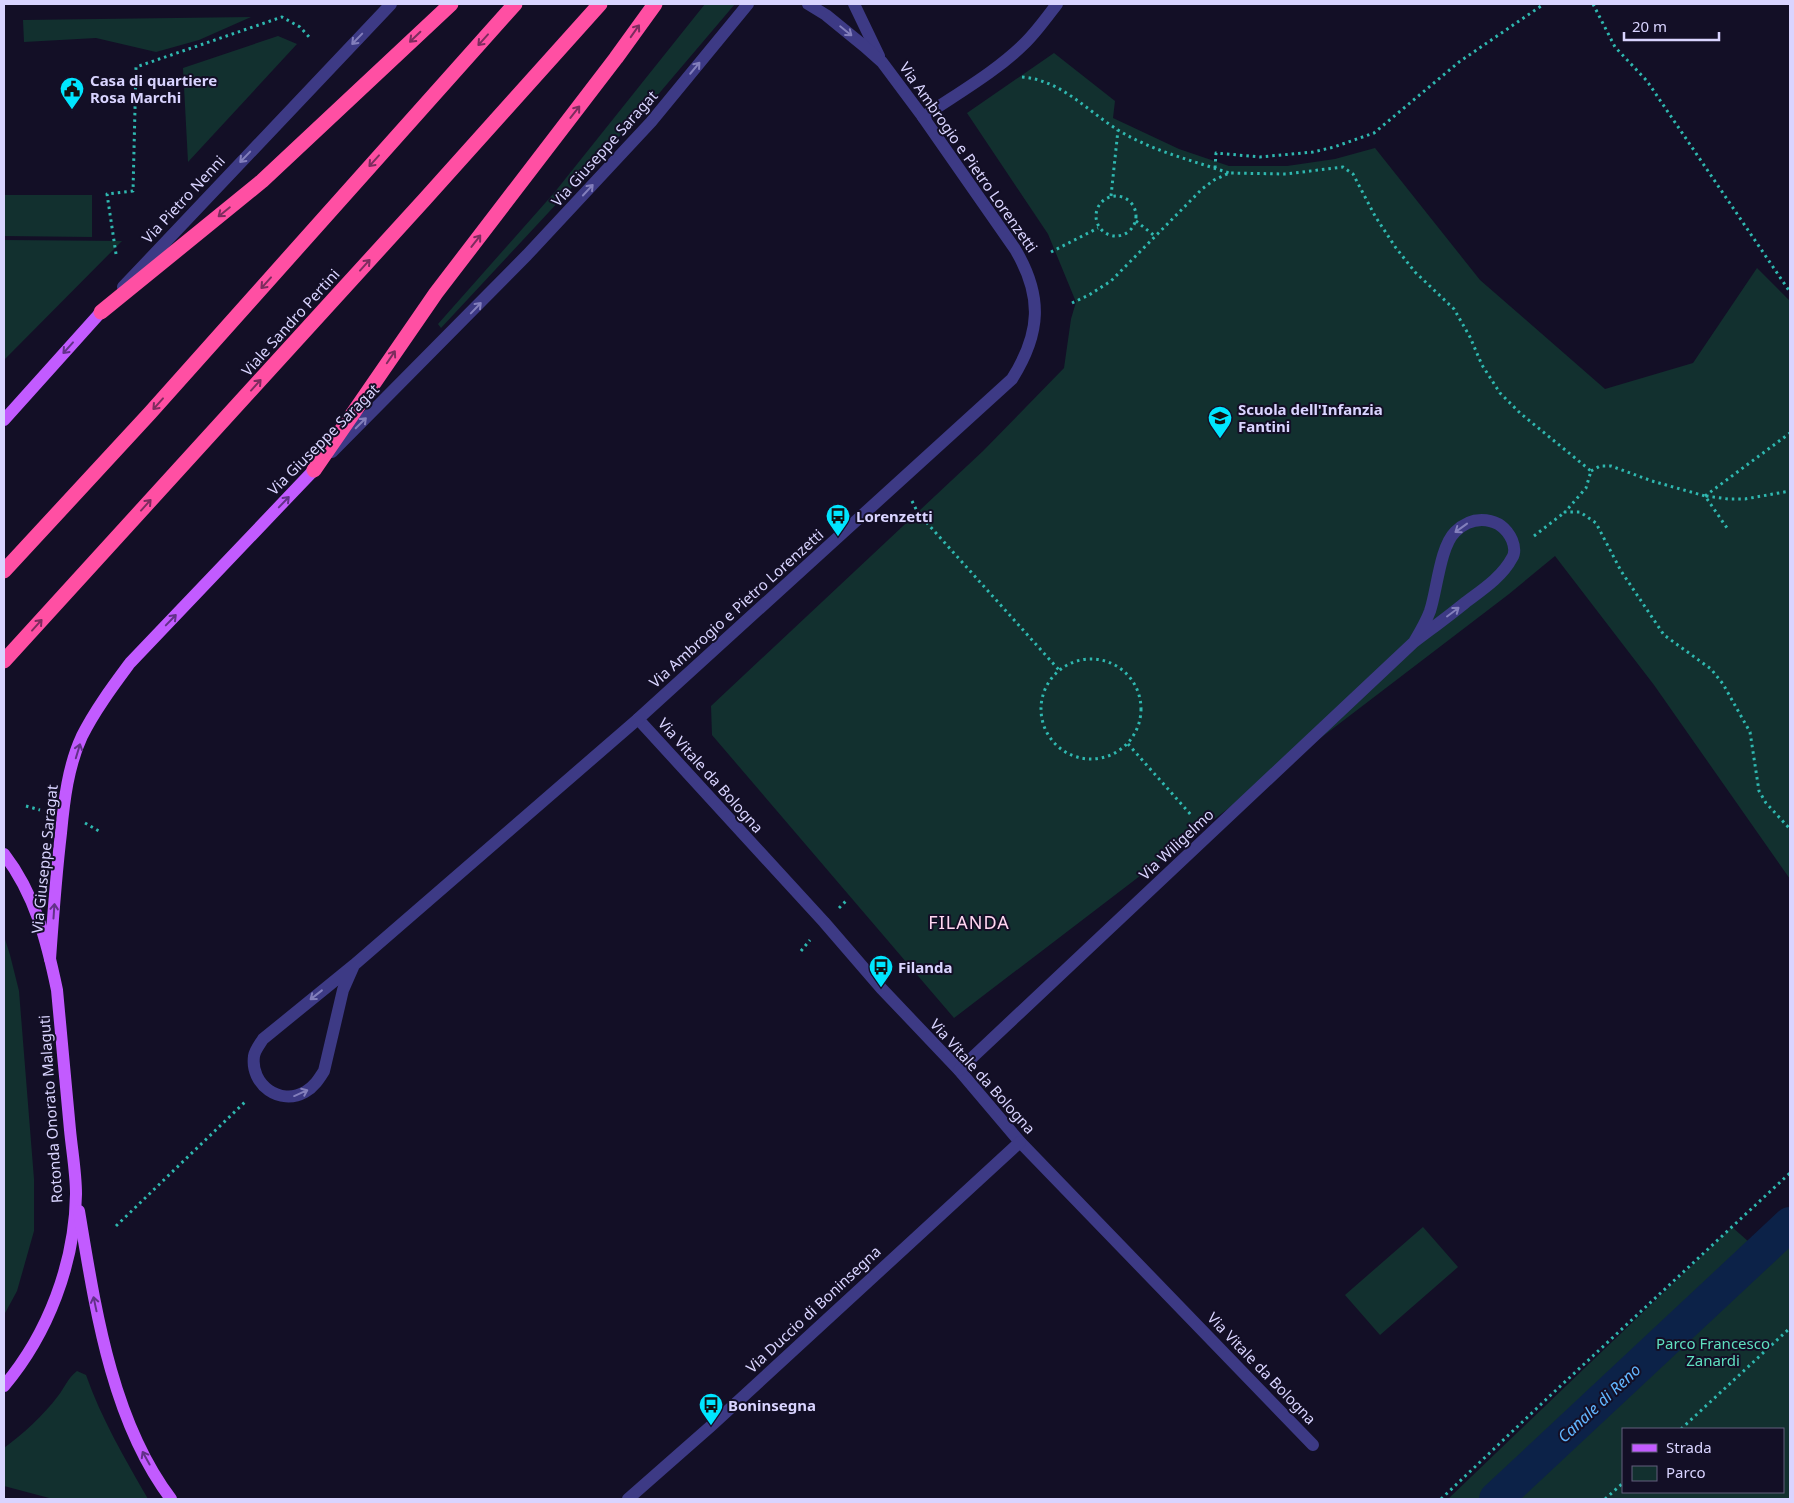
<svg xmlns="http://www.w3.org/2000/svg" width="1794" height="1503" font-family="'Noto Sans',sans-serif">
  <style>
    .green { fill: #12302f; fill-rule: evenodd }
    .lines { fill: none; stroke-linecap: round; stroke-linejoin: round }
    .canal { stroke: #0c2248; stroke-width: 34 }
    .path { stroke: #2fb8b0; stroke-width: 3; stroke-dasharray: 2.5 4; stroke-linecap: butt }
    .minor { stroke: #3d3a85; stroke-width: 12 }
    .major { stroke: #c25bff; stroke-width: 12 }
    .highway { stroke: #ff4fa3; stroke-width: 15 }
    .oneway { stroke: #7d2c5e }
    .oneway2 { stroke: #837fbc }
    .oneway3 { stroke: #623188 }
    .labels { text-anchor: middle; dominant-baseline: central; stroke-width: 4; stroke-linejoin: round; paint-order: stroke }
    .poi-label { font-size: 15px; font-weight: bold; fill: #d9d4ff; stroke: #130f26; text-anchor: start }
    .street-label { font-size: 15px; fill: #d9d4ff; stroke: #130f26 }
    .park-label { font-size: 15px; fill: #5fe0c0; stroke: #130f26 }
    .water-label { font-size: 16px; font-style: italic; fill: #62b6ff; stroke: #130f26 }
    .quarter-label { font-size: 18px; letter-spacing: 1px; fill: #ffd6f0; stroke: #130f26 }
  </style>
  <rect width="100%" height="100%" fill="#130f26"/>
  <g class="green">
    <polygon points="705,4 735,4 656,97 441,328 438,324 554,193"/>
    <polygon points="251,17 199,40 156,52 96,38 24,42 23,20"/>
    <polygon points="278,36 297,44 188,162 183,68"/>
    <polygon points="1054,53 1115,101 1113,118 1179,149 1229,166 1287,166 1335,159 1375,148 1480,280 1605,389 1693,363 1757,268 1790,301 1790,879 1654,685 1555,556 1509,594 954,1018 712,735 711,706 983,451 1064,368 1071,319 1076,302 1048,234 967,113"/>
    <polygon points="4,195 92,195 92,237 4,236"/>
    <polygon points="4,240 122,241 4,360"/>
    <polygon points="4,936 10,955 19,991 34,1179 34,1231 17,1291 4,1315"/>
    <polygon points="1423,1227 1458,1267 1380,1335 1345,1295"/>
    <path d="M1732,1227L1766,1257L1790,1237V1499H1448ZM1783,1429V1492H1623V1429Z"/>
    <path d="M77,1371L86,1375C101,1418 125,1459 148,1499H53L4,1486V1448C23,1434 43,1416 58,1396C65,1387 68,1378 77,1371Z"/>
  </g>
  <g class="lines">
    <polyline class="canal" points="1496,1499 1790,1224"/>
    <g class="path">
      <polyline points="1593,4 1615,47 1647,81 1790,292"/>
      <path d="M1022,77C1061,80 1086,110 1118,130C1152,151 1191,160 1229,173"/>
      <polyline points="1215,168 1216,153 1260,157 1313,152 1334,147 1374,133 1459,62 1544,4"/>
      <circle cx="1116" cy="216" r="20"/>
      <polyline points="1111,196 1118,130"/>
      <polyline points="1136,221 1156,237"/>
      <polyline points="1051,252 1098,228"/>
      <polyline points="116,254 107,194 133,191 136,67 282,17 300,27 311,39"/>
      <polyline points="1072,303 1089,295 1111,281 1202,189 1214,180 1229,173 1286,174 1343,167 1353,174 1375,216 1396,248 1415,272 1454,309 1470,337 1482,365 1500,393 1520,413 1591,471 1586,488 1565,512 1580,512 1596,523 1621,571 1664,635 1711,669 1723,684 1750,732 1759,791 1766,803 1790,829"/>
      <polyline points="1591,471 1600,466 1611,466 1652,481 1705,496 1727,528"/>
      <polyline points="1705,496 1790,433"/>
      <polyline points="1706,496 1728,499 1745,499 1790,491"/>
      <polyline points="912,501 918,513 1059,670"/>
      <polyline points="1534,536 1565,512"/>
      <circle cx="1091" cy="709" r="50"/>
      <polyline points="1128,744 1192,816"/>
      <polyline points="26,806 40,810"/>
      <polyline points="85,823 99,831"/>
      <polyline points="839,908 848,899"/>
      <polyline points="801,951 810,940"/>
      <polyline points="116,1226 247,1100"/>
      <polyline points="1681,1429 1790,1328"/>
      <polyline points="1441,1499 1554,1392 1790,1173"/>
      <polyline points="1605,1499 1623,1483"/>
    </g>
    <g class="minor">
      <polyline points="854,4 879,56"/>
      <path d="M923,117C958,93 996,72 1026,42C1037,31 1047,17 1057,4"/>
      <polyline points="123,287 391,4"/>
      <polyline points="332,452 527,255 651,122 748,4"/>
      <polyline points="638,719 824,922 881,988 959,1070 1020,1142 1313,1445"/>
      <path d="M354,965L343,990L324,1071C319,1079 314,1087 305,1092C280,1106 250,1085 254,1056C255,1050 260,1044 263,1039L354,965L638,719L1012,379C1041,333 1043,296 1015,249L923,117L882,62L864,46L826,15L808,4"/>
      <path d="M959,1070L1414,642C1431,629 1449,616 1466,602C1482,590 1502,577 1512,558C1516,552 1514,545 1512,540C1501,516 1473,514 1455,532C1440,547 1437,590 1430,611C1426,622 1420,632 1414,642"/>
      <polyline points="628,1499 711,1426 1020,1142"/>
    </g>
    <g class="major">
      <polyline points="4,420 101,312"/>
      <path d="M4,854C35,894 47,942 57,990C61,1037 66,1083 70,1130C72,1151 76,1173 76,1194C75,1263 48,1334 4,1386"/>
      <path d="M50,959C53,917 56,875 61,833C64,801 68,766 82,736C95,710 113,686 130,663L314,470"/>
      <path d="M79,1211C95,1306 111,1420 171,1499"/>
    </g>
    <g class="highway">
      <polyline points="101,312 262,181 451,4"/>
      <polyline points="314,470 436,293 616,58 655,4"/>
      <polyline points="4,571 150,413 515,4"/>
      <polyline points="4,661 425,199 600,4"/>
    </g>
  </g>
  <defs><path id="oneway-shaft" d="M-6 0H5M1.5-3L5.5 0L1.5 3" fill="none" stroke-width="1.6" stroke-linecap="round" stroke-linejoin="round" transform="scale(1.25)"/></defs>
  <g class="oneway">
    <use href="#oneway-shaft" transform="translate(635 31) rotate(-55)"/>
    <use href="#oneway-shaft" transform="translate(415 37) rotate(136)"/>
    <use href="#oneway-shaft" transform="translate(483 40) rotate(132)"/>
    <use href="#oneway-shaft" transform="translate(575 112) rotate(-52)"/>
    <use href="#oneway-shaft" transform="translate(374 161) rotate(132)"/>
    <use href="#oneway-shaft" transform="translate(224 212) rotate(141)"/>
    <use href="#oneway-shaft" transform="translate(476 241) rotate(-52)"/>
    <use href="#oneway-shaft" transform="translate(365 265) rotate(-48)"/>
    <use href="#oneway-shaft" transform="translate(266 283) rotate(132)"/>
    <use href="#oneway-shaft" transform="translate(391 357) rotate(-56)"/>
    <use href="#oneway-shaft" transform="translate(256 385) rotate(-48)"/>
    <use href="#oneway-shaft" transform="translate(158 404) rotate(132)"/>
    <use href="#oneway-shaft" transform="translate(146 505) rotate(-48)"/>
    <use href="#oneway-shaft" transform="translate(37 625) rotate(-48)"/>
  </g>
  <g class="oneway2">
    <use href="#oneway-shaft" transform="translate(846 31) rotate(39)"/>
    <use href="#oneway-shaft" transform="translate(357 39) rotate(134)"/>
    <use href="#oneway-shaft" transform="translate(695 68) rotate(-50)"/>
    <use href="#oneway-shaft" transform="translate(245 157) rotate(134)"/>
    <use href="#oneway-shaft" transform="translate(588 190) rotate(-47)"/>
    <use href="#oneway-shaft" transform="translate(476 308) rotate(-46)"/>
    <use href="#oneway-shaft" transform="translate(361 423) rotate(-45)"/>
    <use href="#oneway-shaft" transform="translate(1461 528) rotate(144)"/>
    <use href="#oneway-shaft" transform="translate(1453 612) rotate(-37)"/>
    <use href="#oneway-shaft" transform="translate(316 995) rotate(142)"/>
    <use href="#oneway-shaft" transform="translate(301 1093) rotate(-24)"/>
  </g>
  <g class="oneway3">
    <use href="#oneway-shaft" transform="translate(68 348) rotate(132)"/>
    <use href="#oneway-shaft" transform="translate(284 502) rotate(-46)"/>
    <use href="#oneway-shaft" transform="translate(171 620) rotate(-46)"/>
    <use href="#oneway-shaft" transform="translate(78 751) rotate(-73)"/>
    <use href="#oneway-shaft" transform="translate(54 911) rotate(-86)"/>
    <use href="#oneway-shaft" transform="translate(95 1304) rotate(-102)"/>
    <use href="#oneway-shaft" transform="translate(146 1458) rotate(-119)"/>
  </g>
  <defs>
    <symbol id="civic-pin" viewBox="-11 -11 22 30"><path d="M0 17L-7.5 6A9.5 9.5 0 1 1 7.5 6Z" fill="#00e5ff" stroke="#130f26"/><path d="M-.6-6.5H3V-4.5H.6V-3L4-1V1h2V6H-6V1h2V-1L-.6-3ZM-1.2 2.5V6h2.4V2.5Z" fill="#111"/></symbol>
    <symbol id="school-pin" viewBox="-11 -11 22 30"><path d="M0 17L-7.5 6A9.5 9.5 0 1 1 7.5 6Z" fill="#00e5ff" stroke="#130f26"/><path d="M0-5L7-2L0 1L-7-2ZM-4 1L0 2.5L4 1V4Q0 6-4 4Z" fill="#111"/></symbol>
    <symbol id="bus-pin" viewBox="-11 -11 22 30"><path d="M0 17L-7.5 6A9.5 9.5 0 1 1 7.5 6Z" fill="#00e5ff" stroke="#130f26"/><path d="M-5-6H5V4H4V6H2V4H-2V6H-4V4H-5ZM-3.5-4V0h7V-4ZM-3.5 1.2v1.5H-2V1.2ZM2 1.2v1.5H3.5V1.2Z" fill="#111"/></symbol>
  </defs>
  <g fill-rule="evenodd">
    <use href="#civic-pin" x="58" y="75" width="28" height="38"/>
    <use href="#school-pin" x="1206" y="404" width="28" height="38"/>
    <use href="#bus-pin" x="824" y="502" width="28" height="38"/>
    <use href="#bus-pin" x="867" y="953" width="28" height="38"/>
    <use href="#bus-pin" x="697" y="1391" width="28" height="38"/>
  </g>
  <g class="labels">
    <g class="poi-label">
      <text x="90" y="80">Casa di quartiere<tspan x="90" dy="17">Rosa Marchi</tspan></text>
      <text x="1238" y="409">Scuola dell'Infanzia<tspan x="1238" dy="17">Fantini</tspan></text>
      <text x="856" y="516">Lorenzetti</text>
      <text x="898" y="967">Filanda</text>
      <text x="728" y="1405">Boninsegna</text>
    </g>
    <g class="street-label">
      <text transform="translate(604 148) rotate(-48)">Via Giuseppe Saragat</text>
      <text transform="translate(969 157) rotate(55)">Via Ambrogio e Pietro Lorenzetti</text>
      <text transform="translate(183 199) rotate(-47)">Via Pietro Nenni</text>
      <text transform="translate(290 322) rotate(-48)">Viale Sandro Pertini</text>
      <text transform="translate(323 439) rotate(-45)">Via Giuseppe Saragat</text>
      <text transform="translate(736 608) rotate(-42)">Via Ambrogio e Pietro Lorenzetti</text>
      <text transform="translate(711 775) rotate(48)">Via Vitale da Bologna</text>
      <text transform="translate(1176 844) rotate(-43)">Via Wiligelmo</text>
      <text transform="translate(44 859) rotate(-84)">Via Giuseppe Saragat</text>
      <text transform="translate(983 1076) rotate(48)">Via Vitale da Bologna</text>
      <text transform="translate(50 1109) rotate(-94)">Rotonda Onorato Malaguti</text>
      <text transform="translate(813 1309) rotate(-43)">Via Duccio di Boninsegna</text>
      <text transform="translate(1262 1368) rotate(46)">Via Vitale da Bologna</text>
    </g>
    <g class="park-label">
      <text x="1713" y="1343">Parco Francesco<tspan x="1713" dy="17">Zanardi</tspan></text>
    </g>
    <g class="water-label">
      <text transform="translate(1599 1403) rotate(-43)">Canale di Reno</text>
    </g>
    <g class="quarter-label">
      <text x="969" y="922">FILANDA</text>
    </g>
  </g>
  <rect width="1794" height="1503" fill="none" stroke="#d9d4ff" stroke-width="10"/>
  <rect x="1622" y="1428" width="162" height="65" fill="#130f26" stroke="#625e7d"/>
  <rect x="1632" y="1444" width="25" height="8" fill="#c25bff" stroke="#625e7d"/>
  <text x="1666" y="1453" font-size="15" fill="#d9d4ff">Strada</text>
  <rect x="1632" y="1466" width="25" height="15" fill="#12302f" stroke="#625e7d"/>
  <text x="1666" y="1478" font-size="15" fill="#d9d4ff">Parco</text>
  <path d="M1624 32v8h95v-8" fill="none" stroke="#d9d4ff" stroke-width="2.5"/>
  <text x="1632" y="32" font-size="15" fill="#d9d4ff" stroke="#130f26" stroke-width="4" paint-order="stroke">20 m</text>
</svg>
